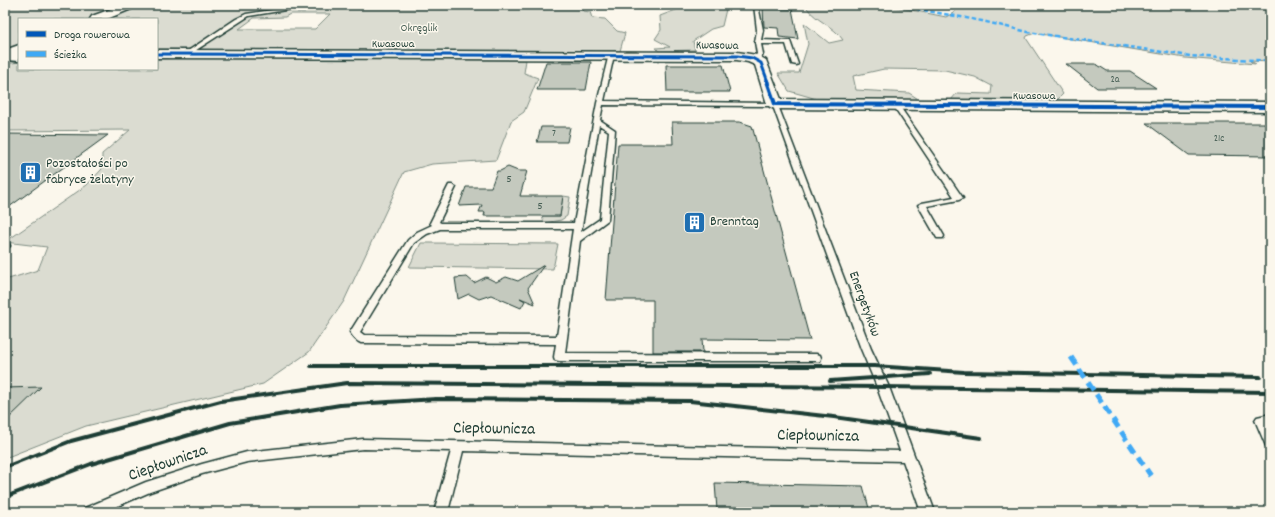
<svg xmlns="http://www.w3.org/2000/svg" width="1275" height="517" font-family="Dekko,sans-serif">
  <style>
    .green { fill: #dbdcd1; stroke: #7d8c82; fill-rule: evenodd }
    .building { fill: #c4c9be; stroke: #1f3d34 }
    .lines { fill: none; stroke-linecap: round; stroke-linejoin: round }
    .service-casing { stroke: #1f3d34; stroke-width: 3 }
    .tertiary-casing { stroke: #1f3d34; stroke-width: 3 }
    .secondary-casing { stroke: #1f3d34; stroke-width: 3 }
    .service { fill: #fbf7ec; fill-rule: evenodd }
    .tertiary { fill: #fbf7ec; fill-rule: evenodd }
    .secondary { fill: #fbf7ec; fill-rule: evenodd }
    .rail { stroke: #1f3d34; stroke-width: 4 }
    .quiet-far1 { stroke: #3fa9f5; stroke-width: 2.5; stroke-dasharray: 4.5 2.5; stroke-linecap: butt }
    .quiet { stroke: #3fa9f5; stroke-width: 5; stroke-dasharray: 10 5; stroke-linecap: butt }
    .cycleway-far1-casing { stroke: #fbf7ec; stroke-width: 4.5 }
    .cycleway-casing { stroke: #fbf7ec; stroke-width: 6 }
    .cycleway-far1 { stroke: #0057b8; stroke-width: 3 }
    .cycleway { stroke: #0057b8; stroke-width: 4 }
    .labels { text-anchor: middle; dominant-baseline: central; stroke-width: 3; stroke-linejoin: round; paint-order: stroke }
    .far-number-label { font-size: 10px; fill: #486056 }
    .far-park-label { font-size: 12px; fill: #455d53; stroke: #fbf7ec }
    .far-street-label { font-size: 12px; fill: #1f3d34; stroke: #fbf7ec }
    .number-label { font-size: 12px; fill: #486056 }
    .poi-label { font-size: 14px; fill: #1f3d34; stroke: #fbf7ec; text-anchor: start }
    .street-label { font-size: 14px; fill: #1f3d34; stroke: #fbf7ec }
    .near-street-label { font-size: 17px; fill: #1f3d34; stroke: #fbf7ec }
  </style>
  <rect width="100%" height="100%" fill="#fbf7ec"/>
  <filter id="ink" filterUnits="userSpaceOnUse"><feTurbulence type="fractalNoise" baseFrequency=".025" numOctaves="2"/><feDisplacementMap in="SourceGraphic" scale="8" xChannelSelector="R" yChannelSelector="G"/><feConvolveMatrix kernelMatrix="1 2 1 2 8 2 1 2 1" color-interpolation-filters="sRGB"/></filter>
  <g filter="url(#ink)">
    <g class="green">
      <path d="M5,5H577L583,11L590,12L592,18L605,19L617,31L625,33L620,51L490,52L157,49V19H19V51H5ZM290,14H330L315,29H239L254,18L285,17Z"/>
      <polygon points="689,5 727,5 722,26 711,29 693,41 695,50 659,51 656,48 670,47 655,39 661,30 660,16"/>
      <path d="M807,5H886L946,17L955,12L954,5H1270V62L1250,61L1256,64L1185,58L1035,33L1027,36L1026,38L1063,94L1055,102L950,101L957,93L991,94L992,86L975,77L945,70L884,69L853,76L856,90L909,93L923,102L824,101L789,91L778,73H799L808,44L804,23L829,43L843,40C834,26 816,21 807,8Z"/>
      <polygon points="191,58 526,60 524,73 538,78 524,112 511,121 496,160 432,164 404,172 344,301 309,352 263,384 86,426 5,458 5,280 38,270 47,247 5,242 87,185 102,169 102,154 130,130 5,131 5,64 19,62 19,69 157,69 157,59"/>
      <polygon points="563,196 570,197 567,216 561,220 544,223 542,216 560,216"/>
      <polygon points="421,243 430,243 558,244 553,269 409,267"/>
    </g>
    <g class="building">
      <polygon points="763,8 792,9 798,39 779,37 778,28 764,27"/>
      <polygon points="546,62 591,62 586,90 537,90"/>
      <polygon points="1066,64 1096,64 1107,71 1130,71 1156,88 1097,88"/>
      <polygon points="666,65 723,65 730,92 667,92"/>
      <polygon points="672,122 740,122 752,126 810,340 702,339 703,352 653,352 653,300 606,300 618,144 673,144"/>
      <polygon points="1146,123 1270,123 1270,156 1189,155"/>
      <polygon points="541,127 570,127 567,142 537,142"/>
      <polygon points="5,134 108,135 5,210"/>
      <polygon points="508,167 518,171 527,171 520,196 563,196 560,216 484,216 485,212 479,212 482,205 459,206 466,187 491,187 497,171 500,171"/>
      <polygon points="544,265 528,288 535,304 520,298 525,301 521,308 491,295 479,299 469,294 458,299 455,278 467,277 474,283 486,277 496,282 506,277 518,281"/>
      <polygon points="41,387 5,422 5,388"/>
      <polygon points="715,483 863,486 870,512 717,510"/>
    </g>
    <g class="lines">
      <defs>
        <g id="service">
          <polygon points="305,5 316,5 249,16 190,54 185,53 236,19 246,14"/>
          <polygon points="754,5 758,5 763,30 761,40 790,41 798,64 797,65 792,64 786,44 761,44 763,54 758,60 754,60 753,59 757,54 755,42 757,30"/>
          <path d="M609,54L614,55L604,101L777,103L871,349L889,387L935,512H921L903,461L463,451L448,512H434L451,451L363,449L247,462L202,474L150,492L104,512H83L85,508L146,482L202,464L247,452L363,439L900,451L877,387L861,349L773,106L603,105L600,120L615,130L608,220L580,241L565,353L816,354L820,355L821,358L820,361H559L555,360L554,357L556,344L361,343C356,341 353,337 350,332L408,240L417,232L432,225L430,223L449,185H452L456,187L439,222L441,223H574L597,103ZM599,125L609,131L600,219L581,232ZM440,229H573L557,336L364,335L360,332L414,243L427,234Z"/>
          <polygon points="896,103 898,104 963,198 959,200 927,206 944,236 943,238 937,238 918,205 922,203 954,197 893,105"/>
          <polygon points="5,244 9,244 10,246 5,250"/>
          <polygon points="1270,414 1270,424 1268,424 1270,428 1270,448 1266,446 1255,420 1257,417"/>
        </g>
        <g id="tertiary">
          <polygon points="157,50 737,52 757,55 766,60 781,99 1270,102 1270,112 775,109 770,107 767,104 755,65 748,62 737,60 157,58"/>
          <polygon points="5,52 19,53 19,61 5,60"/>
        </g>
        <g id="secondary">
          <polygon points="122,5 138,5 136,7 107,19 90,19 92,16"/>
          <polygon points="19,45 19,53 5,58 5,50"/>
        </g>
      </defs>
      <use href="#service" class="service-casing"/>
      <use href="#tertiary" class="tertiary-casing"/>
      <use href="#secondary" class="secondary-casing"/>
      <use href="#service" class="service"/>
      <use href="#tertiary" class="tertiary"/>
      <use href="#secondary" class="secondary"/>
      <g class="rail">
        <polyline points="311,366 874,366 964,372 1260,377"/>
        <polyline points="830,381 930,374"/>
        <polyline points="5,467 71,441 221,401 347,383 883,387 1270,392"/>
        <polyline points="5,497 91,464 230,423 340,405 436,399 690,401 834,417 981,438"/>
      </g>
      <polyline class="quiet-far1" points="896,5 982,21 1028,32 1190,56 1270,61"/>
      <polyline class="quiet" points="1071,357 1151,476"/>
      <defs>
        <polyline id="cycleway-far1" points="157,54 737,56 752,58 761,63 768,82"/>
        <polyline id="cycleway" points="767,81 775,104 1270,107"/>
      </defs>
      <use href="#cycleway-far1" class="cycleway-far1-casing"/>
      <use href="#cycleway" class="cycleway-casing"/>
      <use href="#cycleway-far1" class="cycleway-far1"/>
      <use href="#cycleway" class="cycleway"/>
    </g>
  </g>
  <defs>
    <symbol id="building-square" viewBox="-11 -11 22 22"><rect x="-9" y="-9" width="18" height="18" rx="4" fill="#1f6fb2" stroke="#fbf7ec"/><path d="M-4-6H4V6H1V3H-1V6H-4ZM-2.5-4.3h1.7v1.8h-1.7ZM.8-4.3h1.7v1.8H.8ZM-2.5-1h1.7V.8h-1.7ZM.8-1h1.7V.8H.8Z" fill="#fff"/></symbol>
  </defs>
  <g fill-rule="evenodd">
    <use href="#building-square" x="18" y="160" width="25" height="25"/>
    <use href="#building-square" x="682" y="210" width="25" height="25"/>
  </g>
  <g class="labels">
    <g class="far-number-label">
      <text x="1115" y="80">2a</text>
      <text x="554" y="134">7</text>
      <text x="1219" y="139">21c</text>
    </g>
    <g class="far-park-label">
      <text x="419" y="28">Okręglik</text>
    </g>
    <g class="far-street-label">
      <text x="393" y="44">Kwasowa</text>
      <text transform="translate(717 46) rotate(1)">Kwasowa</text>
      <text x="1034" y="96">Kwasowa</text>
    </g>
    <g class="number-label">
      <text x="509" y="179">5</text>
      <text x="540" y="206">5</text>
    </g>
    <g class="poi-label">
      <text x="46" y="164">Pozostałości po<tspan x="46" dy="16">fabryce żelatyny</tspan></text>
      <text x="710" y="222">Brenntag</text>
    </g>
    <g class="street-label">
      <text transform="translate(864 304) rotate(70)">Energetyków</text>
    </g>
    <g class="near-street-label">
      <text transform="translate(494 430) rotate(1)">Ciepłownicza</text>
      <text transform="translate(818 437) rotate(1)">Ciepłownicza</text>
      <text transform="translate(168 464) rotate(-19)">Ciepłownicza</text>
    </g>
  </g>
  <rect width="1275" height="517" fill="none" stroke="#fbf7ec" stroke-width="20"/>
  <rect x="10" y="10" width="1255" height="497" fill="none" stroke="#1f3d34" stroke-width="1.5" filter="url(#ink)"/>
  <rect x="18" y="18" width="140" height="52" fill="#fbf7ec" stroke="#a3ada2"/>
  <rect x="26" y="31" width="20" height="6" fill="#0057b8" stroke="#a3ada2"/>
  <text x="54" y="38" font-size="12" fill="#1f3d34">Droga rowerowa</text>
  <rect x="26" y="51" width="20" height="6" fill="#3fa9f5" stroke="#a3ada2"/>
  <text x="54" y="58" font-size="12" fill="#1f3d34">Ścieżka</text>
</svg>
